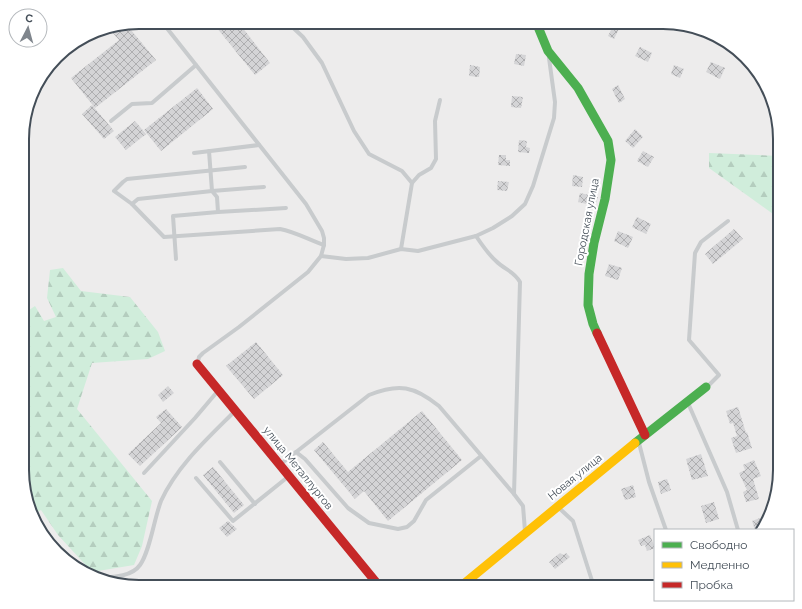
<svg xmlns="http://www.w3.org/2000/svg" width="802" height="609" font-family="Raleway,sans-serif">
  <style>
    .forest { fill: url(#forest-firs) }
    .building { fill: url(#building-cross-hatch) }
    .lines { fill: none; stroke-linecap: round; stroke-linejoin: round }
    .lane { stroke: #c8cbcd; stroke-width: 4 }
    .fast { stroke: #4caf50; stroke-width: 9 }
    .slow { stroke: #ffc107; stroke-width: 9 }
    .jam { stroke: #c62828; stroke-width: 9 }
    .labels { text-anchor: middle; dominant-baseline: central; stroke-width: 4; stroke-linejoin: round; paint-order: stroke }
    .street-label { font-size: 11px; fill: #444e58; stroke: #fff }
    .rim { fill: none; stroke: #444e58; stroke-width: 2 }
  </style>
  <defs>
    <pattern id="forest-firs" width="22" height="20" patternUnits="userSpaceOnUse"><rect width="22" height="20" fill="#d0eddb"/><path d="M5 1l3.5 6h-7zM16 11l3.5 6h-7z" fill="#b4cdbe"/></pattern>
    <pattern id="building-cross-hatch" width="8" height="8" patternUnits="userSpaceOnUse"><rect width="8" height="8" fill="#d4d4d6"/><path d="M0 0l8 8M0 8l8-8" fill="none" stroke="#aeaeb0"/></pattern>
  </defs>
  <rect width="100%" height="100%" fill="#edecec"/>
  <g class="forest">
    <polygon points="709,153 780,156 780,219 709,168"/>
    <polygon points="63,268 81,291 130,297 158,332 165,351 148,359 92,363 77,409 152,501 142,546 134,565 92,572 58,535 41,510 32,515 22,478 23,314 35,306 44,321 56,317 47,298 50,270"/>
  </g>
  <g class="building">
    <polygon points="212,22 238,22 270,63 255,75"/>
    <polygon points="126,24 156,60 95,108 71,78 119,40 112,32 121,25"/>
    <polygon points="614,24 620,27 614,39 608,36"/>
    <polygon points="640,47 652,53 648,62 635,56"/>
    <polygon points="516,54 526,55 524,66 514,64"/>
    <polygon points="711,62 725,68 720,79 706,72"/>
    <polygon points="470,65 480,67 479,77 469,76"/>
    <polygon points="674,65 684,69 680,78 671,74"/>
    <polygon points="618,85 625,99 619,103 612,89"/>
    <polygon points="197,88 213,109 161,151 144,130"/>
    <polygon points="512,96 523,97 521,108 511,107"/>
    <polygon points="92,105 114,131 104,139 82,114"/>
    <polygon points="135,121 146,134 126,150 115,137"/>
    <polygon points="635,129 643,137 633,148 625,141"/>
    <polygon points="519,140 527,141 526,147 530,148 529,153 518,152"/>
    <polygon points="643,151 654,157 648,167 637,161"/>
    <polygon points="499,155 506,155 506,160 510,160 510,166 498,165"/>
    <polygon points="573,175 583,177 582,187 572,186"/>
    <polygon points="498,181 509,182 507,191 497,190"/>
    <polygon points="580,193 598,197 595,206 578,202"/>
    <polygon points="637,217 651,224 646,234 632,227"/>
    <polygon points="734,229 743,239 713,264 705,254"/>
    <polygon points="618,231 633,237 628,248 614,241"/>
    <polygon points="609,264 622,268 618,280 605,276"/>
    <polygon points="256,342 283,375 254,399 226,366"/>
    <polygon points="168,386 174,393 163,402 158,395"/>
    <polygon points="738,407 746,433 747,432 752,448 736,453 731,438 737,436 733,423 730,424 726,411"/>
    <polygon points="166,409 182,427 140,466 128,454 161,423 156,417"/>
    <polygon points="422,411 462,460 388,521 364,491 355,499 314,450 323,442 348,472"/>
    <polygon points="701,454 708,476 692,480 686,459"/>
    <polygon points="754,460 761,476 753,479 759,499 746,502 743,492 747,490 739,473 745,470 743,465"/>
    <polygon points="213,467 244,505 234,513 203,475"/>
    <polygon points="667,479 671,490 661,494 658,482"/>
    <polygon points="633,485 636,497 625,500 621,489"/>
    <polygon points="714,502 719,519 706,523 701,506"/>
    <polygon points="771,514 762,530 755,530 752,521"/>
    <polygon points="228,521 237,529 227,537 219,528"/>
    <polygon points="650,535 655,548 647,551 645,545 641,546 638,540"/>
    <polygon points="560,553 563,555 566,553 570,557 555,569 549,562"/>
  </g>
  <g class="lines">
    <g class="lane">
      <polyline points="162,22 306,204 322,231 324,238 324,245 321,256 308,272 239,327 203,353 199,357 198,362"/>
      <polyline points="287,22 303,37 322,63 354,131 369,154 402,171 412,183"/>
      <polyline points="111,121 132,104 152,103 196,65"/>
      <polyline points="194,153 259,145"/>
      <path d="M245,167L127,179L123,182L114,191L132,204L164,237L280,229C296,232 309,240 324,245"/>
      <polyline points="132,204 138,199 212,191 264,187"/>
      <polyline points="218,212 286,208"/>
      <path d="M476,236C482,245 488,254 496,261C505,270 514,271 520,282L514,494L523,506L525,531"/>
      <polyline points="401,249 412,183 419,175 431,168 436,159 435,121 440,100"/>
      <polyline points="321,256 346,259 368,258 401,249 418,251 476,236 493,228 512,216 525,204 533,186 554,118 555,102 549,58"/>
      <polyline points="176,259 173,216 218,212 217,197 212,191 209,151"/>
      <polyline points="707,387 719,375 689,340 695,253 701,242 728,221"/>
      <polyline points="688,403 727,492 738,530"/>
      <polyline points="639,443 649,482 666,530"/>
      <polyline points="296,452 305,459 348,508 369,523 398,529 407,527 414,521 426,500 481,456"/>
      <polyline points="220,462 255,504"/>
      <path d="M282,463L369,395C399,383 414,386 439,406L514,494"/>
      <polyline points="144,473 195,418 217,392"/>
      <polyline points="196,478 233,521 289,476"/>
      <polyline points="558,507 573,521 594,587"/>
      <path d="M95,578C109,577 131,578 140,565C150,551 154,519 161,501C177,466 207,439 234,412"/>
    </g>
    <g class="fast">
      <polyline points="536,22 548,51 578,88 608,141 611,160 605,199 594,243 589,274 588,305 593,324 597,333"/>
      <polyline points="635,443 706,387"/>
    </g>
    <polyline class="slow" points="460,587 635,443"/>
    <g class="jam">
      <polyline points="597,333 645,435"/>
      <polyline points="197,364 380,587"/>
    </g>
  </g>
  <g class="labels">
    <g class="street-label">
      <text transform="translate(587 222) rotate(-79)">Городская улица</text>
      <text transform="translate(298 468) rotate(51)">улица Металлургов</text>
      <text transform="translate(575 477) rotate(-39)">Новая улица</text>
    </g>
  </g>
  <path d="M0 0H802V609H0ZM139 29H663A110 110 0 0 1 773 139V470A110 110 0 0 1 663 580H139A110 110 0 0 1 29 470V139A110 110 0 0 1 139 29Z" fill="#fff" fill-rule="evenodd"/>
  <path class="rim" d="M139 29H663A110 110 0 0 1 773 139V470A110 110 0 0 1 663 580H139A110 110 0 0 1 29 470V139A110 110 0 0 1 139 29Z"/>
  <rect x="654" y="529" width="140" height="72" fill="#ffffff" stroke="#b4b8bc"/>
  <rect x="662" y="542" width="20" height="6" fill="#4caf50" stroke="#b4b8bc"/>
  <text x="690" y="549" font-size="12" fill="#444e58">Свободно</text>
  <rect x="662" y="562" width="20" height="6" fill="#ffc107" stroke="#b4b8bc"/>
  <text x="690" y="569" font-size="12" fill="#444e58">Медленно</text>
  <rect x="662" y="582" width="20" height="6" fill="#c62828" stroke="#b4b8bc"/>
  <text x="690" y="589" font-size="12" fill="#444e58">Пробка</text>
  <g transform="translate(28 28) rotate(6)"><circle r="19" fill="#ffffff" stroke="#b4b8bc"/>
  <path d="M0-3L7 15L0 10L-7 15Z" fill="#7f858c"/>
  <text y="-6" font-size="11" font-weight="bold" text-anchor="middle" fill="#444e58">С</text>
  </g>
</svg>
